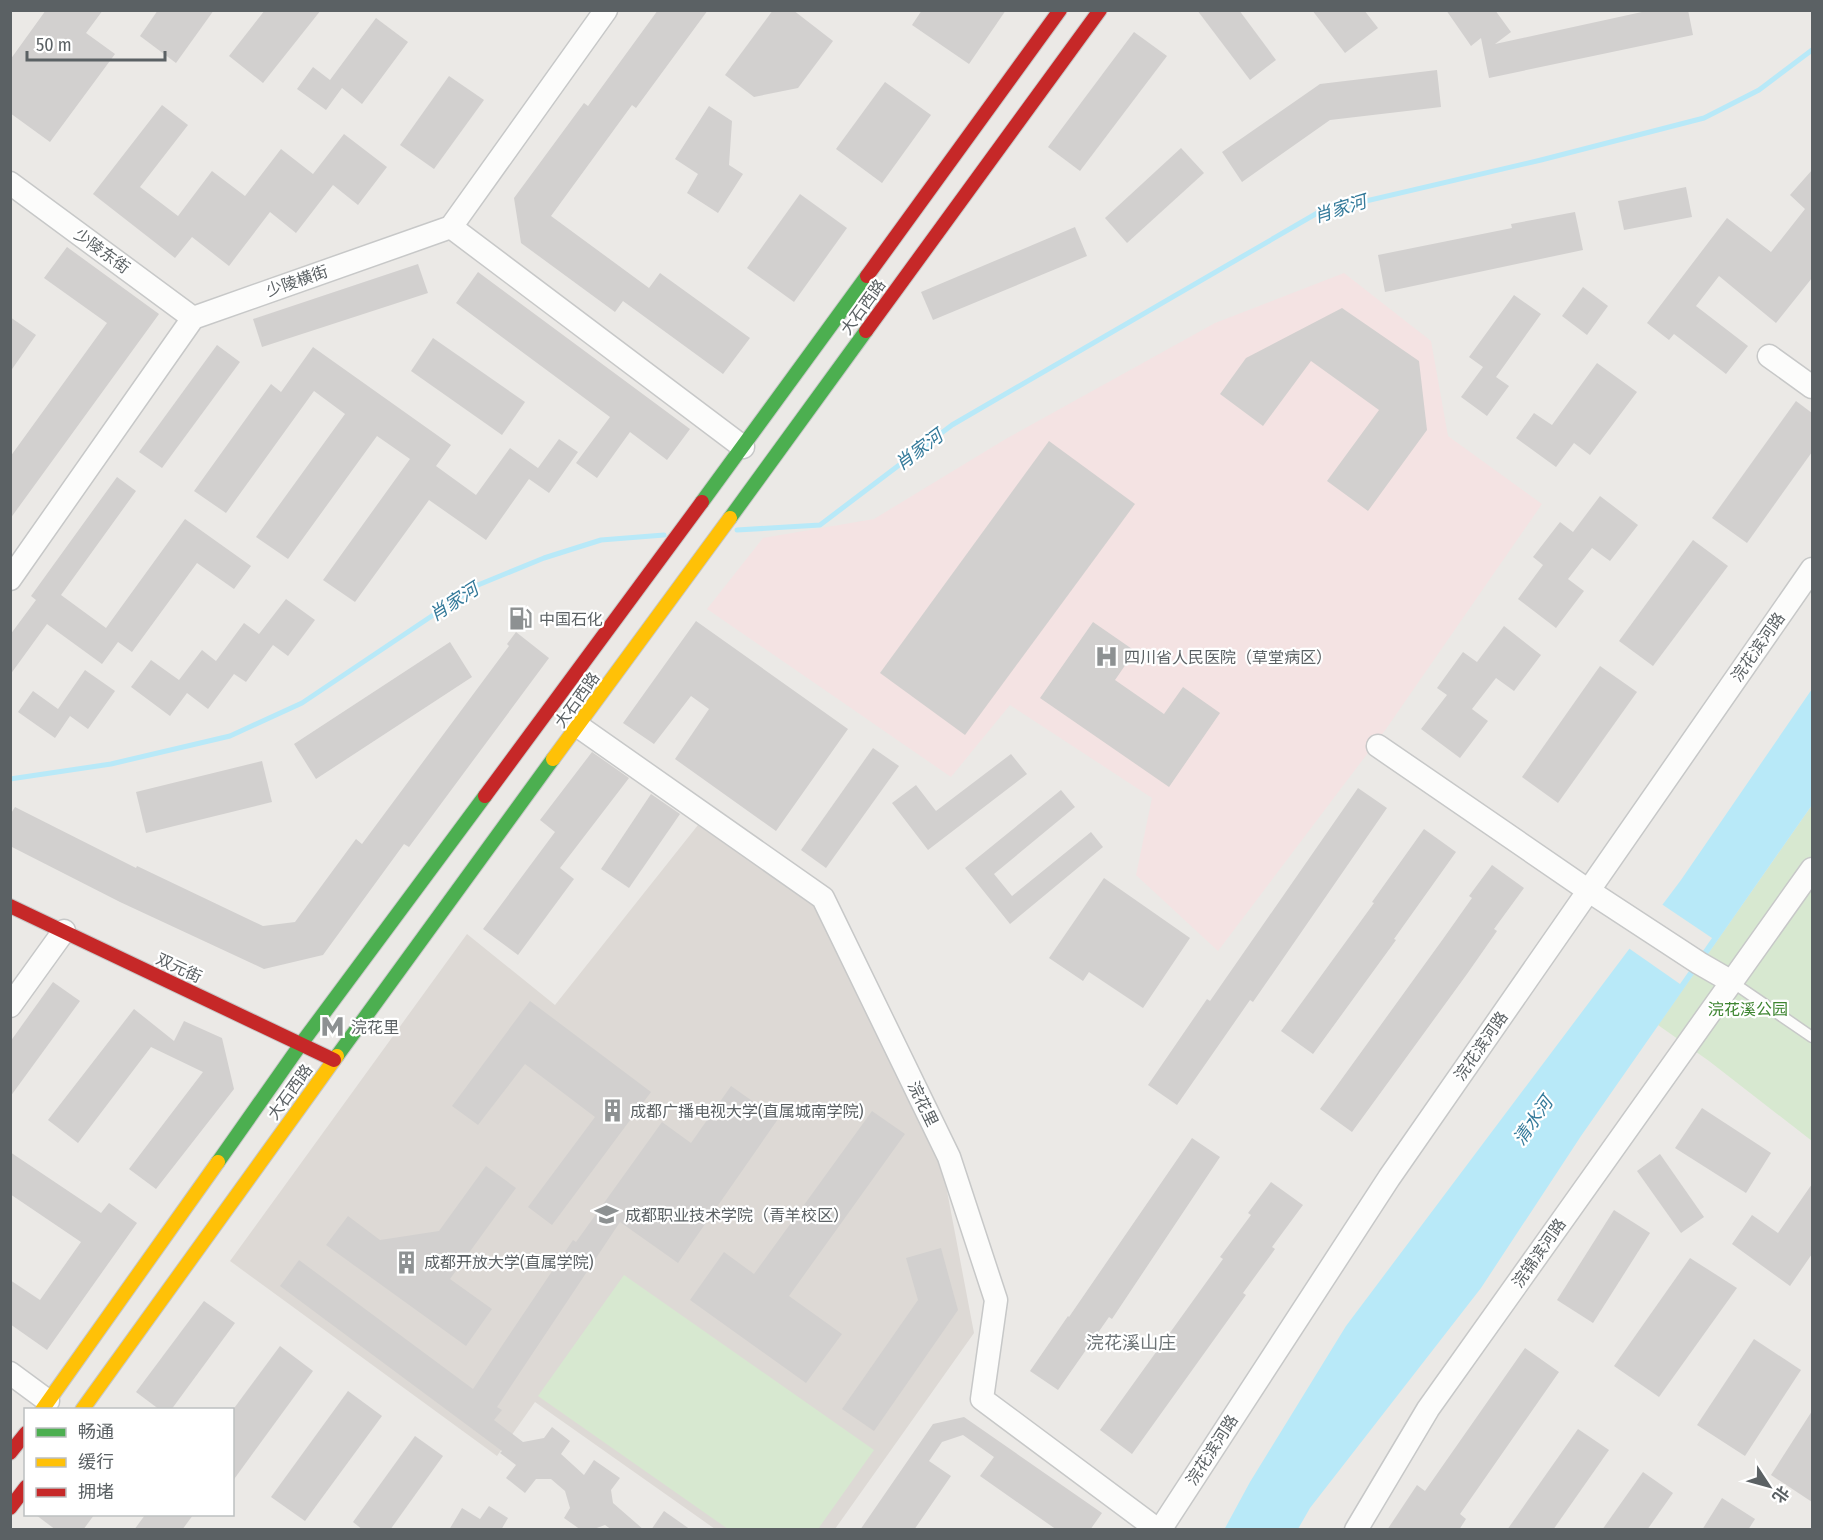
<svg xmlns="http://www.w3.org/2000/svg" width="1823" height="1540" font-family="'Fira Sans Condensed','Noto Sans SC',sans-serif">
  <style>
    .education { fill: #ddd9d5 }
    .medical { fill: #f4e3e3 }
    .green { fill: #d7e8d0 }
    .water { fill: #b8e9f8 }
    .pier { fill: #ebe9e6 }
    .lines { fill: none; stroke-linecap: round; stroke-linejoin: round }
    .stream { stroke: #b8e9f8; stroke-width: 5 }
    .building { fill: #d2d0cf }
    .lane-casing { stroke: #c7c8c8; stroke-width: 13 }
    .street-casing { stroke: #c7c8c8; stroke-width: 25 }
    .fast-casing { stroke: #c7c8c8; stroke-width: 16 }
    .slow-casing { stroke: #c7c8c8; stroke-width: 16 }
    .jam-casing { stroke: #c7c8c8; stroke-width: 16 }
    .lane { stroke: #fcfcfb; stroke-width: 10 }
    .street { stroke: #fcfcfb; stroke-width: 22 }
    .fast { stroke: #4caf50; stroke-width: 14 }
    .slow { stroke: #ffc107; stroke-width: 14 }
    .jam { stroke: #c62828; stroke-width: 14 }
    .labels { text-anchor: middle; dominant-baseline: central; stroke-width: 4.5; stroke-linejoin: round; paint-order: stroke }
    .street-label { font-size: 16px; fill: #5b6164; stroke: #fff }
    .poi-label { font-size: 16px; fill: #5b6164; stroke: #fff; text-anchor: start }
    .park-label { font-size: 16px; fill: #3e8531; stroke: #fff }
    .water-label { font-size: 18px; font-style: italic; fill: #347a9a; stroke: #fff }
    .neighbourhood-label { font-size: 18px; fill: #6c7376; stroke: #fff }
  </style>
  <rect width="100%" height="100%" fill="#ebe9e6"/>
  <polygon class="education" points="698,825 815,906 943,1170 974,1333 835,1529 715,1529 535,1402 497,1456 230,1261 467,934 555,1005"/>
  <polygon class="medical" points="1344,273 1431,341 1448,436 1542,504 1386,729 1218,951 1136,875 1152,798 1010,705 951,777 707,609 763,538 874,519 1004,440 1215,323"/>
  <g class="green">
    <polygon points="1812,805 1812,1141 1709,1061 1658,1025"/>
    <polygon points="624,1275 874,1450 818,1529 728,1529 538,1396"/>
  </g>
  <polygon class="water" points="1812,689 1812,805 1581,1136 1481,1288 1310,1508 1298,1529 1224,1530 1250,1482 1346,1326 1681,880"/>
  <polygon class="pier" points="1660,903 1712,938 1680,984 1627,947"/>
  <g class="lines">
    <g class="stream">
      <polyline points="737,530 820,525 952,425 1319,212 1541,160 1704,118 1759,90 1812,50"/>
      <polyline points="10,779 111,764 230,736 302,703 478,585 544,558 601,540 664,535"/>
    </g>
  </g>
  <g class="building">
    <polygon points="46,10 103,10 86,33 115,54 50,142 10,113 10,60"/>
    <polygon points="158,10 214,10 176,63 140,36"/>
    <polygon points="265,10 321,10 263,83 229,56"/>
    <polygon points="658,10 708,10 636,108 632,105 551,216 649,288 660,273 750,338 723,374 623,301 615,312 521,243 514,198 584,103 588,106"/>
    <polygon points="773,10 793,10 833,41 798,88 754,97 725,75"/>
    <polygon points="922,10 1006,10 969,64 912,25"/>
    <polygon points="1197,10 1239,10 1276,60 1250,80"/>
    <polygon points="1312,10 1364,10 1378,28 1345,53"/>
    <polygon points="1446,10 1495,10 1511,32 1495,44 1651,10 1688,10 1693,35 1489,78 1481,38 1471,46"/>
    <polygon points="376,18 408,42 362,104 342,88 326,110 297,89 313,67 330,80"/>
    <polygon points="1134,32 1167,56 1080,171 1048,147"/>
    <polygon points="1437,70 1441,107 1330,120 1242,182 1222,152 1320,84"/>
    <polygon points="449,76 484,100 434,169 400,145"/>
    <polygon points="885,82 931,115 882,183 836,149"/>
    <polygon points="162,105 188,125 140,187 178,216 212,171 245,196 281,149 313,174 344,134 387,167 358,205 333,185 296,233 270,212 229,266 192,237 175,258 93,194"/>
    <polygon points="709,106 732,121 729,165 743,174 718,213 687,193 698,174 675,159"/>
    <polygon points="1181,148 1204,173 1127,243 1105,218"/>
    <polygon points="1812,170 1812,278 1776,323 1719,276 1696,306 1748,346 1726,374 1674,334 1669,340 1647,323 1727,218 1771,252 1805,209 1790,195"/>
    <polygon points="1686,187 1692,217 1624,230 1618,201"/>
    <polygon points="800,194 847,228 794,302 747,268"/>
    <polygon points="1575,212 1583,250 1385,292 1378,255 1512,228 1511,224"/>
    <polygon points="1075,227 1087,256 933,320 921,292"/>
    <polygon points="67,247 159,314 10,519 10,457 107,323 44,278"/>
    <polygon points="418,264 428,293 262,347 253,319"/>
    <polygon points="478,272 690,429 667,460 630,432 597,478 576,463 610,417 456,303"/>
    <polygon points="1583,287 1608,306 1587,335 1562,316"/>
    <polygon points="1514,295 1541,314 1496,377 1509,386 1487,416 1461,397 1483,367 1469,357"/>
    <polygon points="1342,308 1419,361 1427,430 1368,511 1327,481 1379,410 1311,361 1263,426 1220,394 1246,358"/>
    <polygon points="10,317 36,335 10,372"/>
    <polygon points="433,338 525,402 502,435 411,371"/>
    <polygon points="217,345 240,362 162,468 139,452"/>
    <polygon points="313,347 451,445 436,466 476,495 510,448 538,468 559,439 578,452 549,493 529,479 486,540 429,500 355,602 323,580 410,459 377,436 288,559 256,537 345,414 314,391 226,513 194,491 271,384 281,392"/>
    <polygon points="1597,363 1637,392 1590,455 1574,443 1556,467 1516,438 1534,413 1552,425"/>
    <polygon points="1796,401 1812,413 1812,452 1747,543 1712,518"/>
    <polygon points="1049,441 1135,504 965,735 880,673"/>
    <polygon points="117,477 136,491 61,595 106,628 185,519 251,566 234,589 197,563 132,652 118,642 102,664 47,624 10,675 10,635 36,600 31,596"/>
    <polygon points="1600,496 1638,525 1610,561 1592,548 1568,579 1584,591 1556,628 1518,599 1543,565 1533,557 1560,522 1573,532"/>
    <polygon points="1693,540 1728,566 1653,666 1619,641"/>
    <polygon points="286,599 315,620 288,656 273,645 246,682 234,674 208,709 187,693 170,716 131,687 151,660 179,680 202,650 216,661 244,623 259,634"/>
    <polygon points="696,621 848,729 776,831 675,759 709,709 691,696 654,744 623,723"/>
    <polygon points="1093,622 1135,651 1115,680 1164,714 1183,687 1220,713 1169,787 1040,698"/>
    <polygon points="1504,626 1541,655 1514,691 1496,678 1472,709 1488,721 1460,758 1421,729 1447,695 1437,688 1463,652 1477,662"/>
    <polygon points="516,632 549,658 409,847 404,844 323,955 264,969 120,902 10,846 10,815 15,807 136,868 137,866 263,926 295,922 356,839 362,844 509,646 507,644"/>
    <polygon points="450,642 472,677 316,779 294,744"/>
    <polygon points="1600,666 1637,692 1558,803 1522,777"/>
    <polygon points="85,670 115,691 88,729 70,716 55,738 18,712 33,691 58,709"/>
    <polygon points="873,748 899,766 826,868 801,850"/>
    <polygon points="592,752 629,778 560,868 574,879 518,955 483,929 555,832 540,820"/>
    <polygon points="1011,754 1027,774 928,850 892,803 916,785 936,811"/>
    <polygon points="262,761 272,802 146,833 136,792"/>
    <polygon points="1358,788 1387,808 1253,1002 1250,1000 1177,1105 1148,1085 1207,999 1210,1001"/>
    <polygon points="1061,790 1075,807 994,874 1012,896 1091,832 1103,847 1010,924 965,868"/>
    <polygon points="651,794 680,814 629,888 601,869"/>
    <polygon points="1424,829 1456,852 1394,939 1396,940 1313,1054 1281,1031 1374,903 1372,902"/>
    <polygon points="1492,865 1524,888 1494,929 1497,931 1467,974 1352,1132 1320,1109 1443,939 1472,898 1469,896"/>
    <polygon points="1104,878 1190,938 1143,1008 1089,972 1083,981 1049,958"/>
    <polygon points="53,982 80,1001 10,1097 10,1042"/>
    <polygon points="530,1001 651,1092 552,1225 528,1207 595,1117 525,1064 478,1125 452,1106"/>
    <polygon points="134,1009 174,1041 184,1021 222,1038 234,1089 156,1189 129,1169 203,1072 151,1047 78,1143 48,1120"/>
    <polygon points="731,1086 778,1119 678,1263 620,1222 497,1407 502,1410 494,1420 523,1442 544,1438 552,1427 570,1441 561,1454 584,1475 594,1460 620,1478 611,1490 613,1503 644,1530 612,1530 605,1525 591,1530 581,1530 564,1518 570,1508 565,1491 551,1479 536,1479 525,1493 506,1478 516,1465 500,1453 502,1451 280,1286 299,1260 473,1389 573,1240 576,1242 662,1122 691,1143"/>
    <polygon points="1702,1108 1771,1153 1746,1193 1675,1148"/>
    <polygon points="872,1111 905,1134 789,1296 842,1334 806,1383 690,1300 724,1252 754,1274"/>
    <polygon points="1192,1138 1220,1157 1112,1319 1109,1317 1058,1390 1030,1371 1068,1316 1069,1317"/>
    <polygon points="10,1152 101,1213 109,1203 137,1223 47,1350 10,1324 10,1280 40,1300 81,1242 10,1194"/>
    <polygon points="1660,1154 1704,1217 1681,1233 1637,1171"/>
    <polygon points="486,1166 516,1188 450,1279 492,1309 466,1346 326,1245 348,1216 380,1240 439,1231"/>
    <polygon points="1271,1182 1303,1205 1272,1247 1275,1249 1243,1293 1246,1295 1132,1454 1100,1430 1223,1259 1220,1257 1251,1215 1248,1213"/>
    <polygon points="1812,1184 1812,1254 1790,1286 1732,1244 1752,1215 1778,1233"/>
    <polygon points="1614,1210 1650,1233 1593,1323 1557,1300"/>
    <polygon points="941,1248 958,1310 874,1431 842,1409 918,1300 906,1258"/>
    <polygon points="1690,1258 1737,1288 1659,1397 1614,1366"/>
    <polygon points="204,1301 235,1323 171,1410 160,1410 136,1392"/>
    <polygon points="1754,1339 1801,1370 1745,1456 1697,1425"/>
    <polygon points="280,1346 313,1371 232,1482 232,1411"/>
    <polygon points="1525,1348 1559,1372 1460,1514 1466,1519 1459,1530 1387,1530 1417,1485 1425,1491"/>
    <polygon points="348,1391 382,1416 305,1521 271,1497"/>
    <polygon points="1812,1411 1812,1502 1771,1475"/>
    <polygon points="964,1417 1102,1513 1090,1530 1057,1530 980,1476 994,1457 963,1435 942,1442 929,1461 951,1476 914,1530 860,1530 933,1424"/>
    <polygon points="1578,1429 1609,1450 1553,1530 1507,1530"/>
    <polygon points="415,1436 443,1456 390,1530 363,1530 353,1522"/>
    <polygon points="1643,1472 1673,1493 1647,1530 1602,1530"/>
    <polygon points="1722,1498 1755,1519 1748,1530 1702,1530"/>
    <polygon points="489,1506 508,1518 501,1530 449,1530 462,1508 480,1519"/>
    <polygon points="664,1511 691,1530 651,1530"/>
    <polygon points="36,1515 94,1515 83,1530 56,1530"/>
    <polygon points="145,1515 193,1515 182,1530 134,1530"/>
  </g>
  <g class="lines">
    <defs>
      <polyline id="lane" points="1732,982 1812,1037"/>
      <g id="street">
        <polyline points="10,183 193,318"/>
        <polyline points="451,227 743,447"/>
        <polyline points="1769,356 1812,387"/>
        <polyline points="10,579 193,318 451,227 606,10"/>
        <polyline points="578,726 823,898 949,1157 996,1300 982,1399 1158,1530"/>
        <polyline points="1378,746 1589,891 1699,963 1732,982"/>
        <polyline points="10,1006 64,931"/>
        <polyline points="10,1373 48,1401"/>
        <polyline points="1160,1530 1389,1178 1812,569"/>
        <polyline points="1356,1530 1428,1409 1812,869"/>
      </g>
      <g id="fast">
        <polyline points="702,502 867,276"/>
        <polyline points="730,518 866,331"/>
        <polyline points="337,1056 553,759"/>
        <polyline points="218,1162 301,1044 485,796"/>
      </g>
      <g id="slow">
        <polyline points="553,759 730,518"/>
        <polyline points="42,1410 218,1162"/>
        <polyline points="82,1410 337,1056"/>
      </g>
      <g id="jam">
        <polyline points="867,276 1060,10"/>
        <polyline points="866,331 1100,10"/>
        <polyline points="485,796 702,502"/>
        <polyline points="10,906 334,1060"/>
        <polyline points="10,1453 26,1433"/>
        <polyline points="10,1508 26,1487"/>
      </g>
    </defs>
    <use href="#lane" class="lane-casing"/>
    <use href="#street" class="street-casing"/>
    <use href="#fast" class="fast-casing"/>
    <use href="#slow" class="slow-casing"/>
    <use href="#jam" class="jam-casing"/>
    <use href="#lane" class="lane"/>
    <use href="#street" class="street"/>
    <use href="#fast" class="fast"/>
    <use href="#slow" class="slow"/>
    <use href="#jam" class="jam"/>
  </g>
  <defs>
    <symbol id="fuel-bare" viewBox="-9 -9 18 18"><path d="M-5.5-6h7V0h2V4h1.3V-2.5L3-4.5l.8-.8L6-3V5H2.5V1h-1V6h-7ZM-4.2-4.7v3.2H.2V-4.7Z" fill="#8d9192" stroke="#fff" stroke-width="2.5" paint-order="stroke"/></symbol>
    <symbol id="hospital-bare" viewBox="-9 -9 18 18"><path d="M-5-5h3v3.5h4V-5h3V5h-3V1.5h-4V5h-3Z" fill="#8d9192" stroke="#fff" stroke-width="2.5" paint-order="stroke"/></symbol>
    <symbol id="metro-bare" viewBox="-9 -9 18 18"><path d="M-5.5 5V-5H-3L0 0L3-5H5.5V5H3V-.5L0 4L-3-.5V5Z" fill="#8d9192" stroke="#fff" stroke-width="2.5" paint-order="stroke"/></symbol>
    <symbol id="building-bare" viewBox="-9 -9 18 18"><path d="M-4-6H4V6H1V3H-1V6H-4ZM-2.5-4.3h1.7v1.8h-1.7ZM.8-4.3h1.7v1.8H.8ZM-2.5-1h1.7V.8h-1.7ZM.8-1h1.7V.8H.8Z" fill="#8d9192" stroke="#fff" stroke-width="2.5" paint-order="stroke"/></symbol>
    <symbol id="university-bare" viewBox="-9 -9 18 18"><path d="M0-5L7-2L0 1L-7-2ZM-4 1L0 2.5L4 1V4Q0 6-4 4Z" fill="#8d9192" stroke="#fff" stroke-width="2.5" paint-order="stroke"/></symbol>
  </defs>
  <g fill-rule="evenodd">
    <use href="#fuel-bare" x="504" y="602" width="33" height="33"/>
    <use href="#hospital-bare" x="1090" y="640" width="33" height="33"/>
    <use href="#metro-bare" x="316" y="1010" width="33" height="33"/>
    <use href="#building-bare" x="596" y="1094" width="33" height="33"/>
    <use href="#university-bare" x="590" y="1198" width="33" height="33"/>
    <use href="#building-bare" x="390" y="1246" width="33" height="33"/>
  </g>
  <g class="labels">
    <g class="street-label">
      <text transform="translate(102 251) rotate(36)">少陵东街</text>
      <text transform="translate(297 281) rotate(-19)">少陵横街</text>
      <text transform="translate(863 307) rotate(-54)">大石西路</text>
      <text transform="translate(1758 647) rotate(-55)">浣花滨河路</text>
      <text transform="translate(577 700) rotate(-54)">大石西路</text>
      <text transform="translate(179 968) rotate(25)">双元街</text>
      <text transform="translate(1481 1046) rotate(-55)">浣花滨河路</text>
      <text transform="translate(290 1092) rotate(-54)">大石西路</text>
      <text transform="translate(923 1104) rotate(64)">浣花里</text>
      <text transform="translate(1539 1253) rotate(-55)">浣锦滨河路</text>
      <text transform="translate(1212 1450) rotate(-57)">浣花滨河路</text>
    </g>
    <g class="poi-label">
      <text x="539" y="619">中国石化</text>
      <text x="1124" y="657">四川省人民医院（草堂病区）</text>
      <text x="351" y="1027">浣花里</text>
      <text x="630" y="1111">成都广播电视大学(直属城南学院)</text>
      <text x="625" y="1215">成都职业技术学院（青羊校区）</text>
      <text x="424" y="1262">成都开放大学(直属学院)</text>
    </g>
    <g class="park-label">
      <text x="1748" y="1009">浣花溪公园</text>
    </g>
    <g class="water-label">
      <text transform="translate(1340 209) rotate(-17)">肖家河</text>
      <text transform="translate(919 450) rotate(-37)">肖家河</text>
      <text transform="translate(454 602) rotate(-33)">肖家河</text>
      <text transform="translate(1533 1121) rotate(-55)">清水河</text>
    </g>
    <g class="neighbourhood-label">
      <text x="1131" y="1343">浣花溪山庄</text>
    </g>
  </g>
  <rect width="1823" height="1540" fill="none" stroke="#5b6164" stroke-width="24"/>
  <rect x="24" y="1408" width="210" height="108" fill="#ffffff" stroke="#bdc0c1" stroke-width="1.5"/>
  <rect x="36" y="1428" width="30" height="9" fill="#4caf50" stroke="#bdc0c1" stroke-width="1.5"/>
  <text x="78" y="1438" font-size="18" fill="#5b6164">畅通</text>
  <rect x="36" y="1458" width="30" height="9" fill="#ffc107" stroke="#bdc0c1" stroke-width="1.5"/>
  <text x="78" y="1468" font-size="18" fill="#5b6164">缓行</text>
  <rect x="36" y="1488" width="30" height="9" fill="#c62828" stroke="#bdc0c1" stroke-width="1.5"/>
  <text x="78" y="1498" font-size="18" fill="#5b6164">拥堵</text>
  <g transform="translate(1769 1486) rotate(126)" stroke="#ffffff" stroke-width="4.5" paint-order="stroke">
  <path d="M0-4.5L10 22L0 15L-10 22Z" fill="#5b6164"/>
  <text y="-9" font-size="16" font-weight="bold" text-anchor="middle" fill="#5b6164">北</text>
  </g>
  <path d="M27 51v9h138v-9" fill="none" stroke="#5b6164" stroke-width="3"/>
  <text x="36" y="51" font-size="18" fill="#5b6164" stroke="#ffffff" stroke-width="4.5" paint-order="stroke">50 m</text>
</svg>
